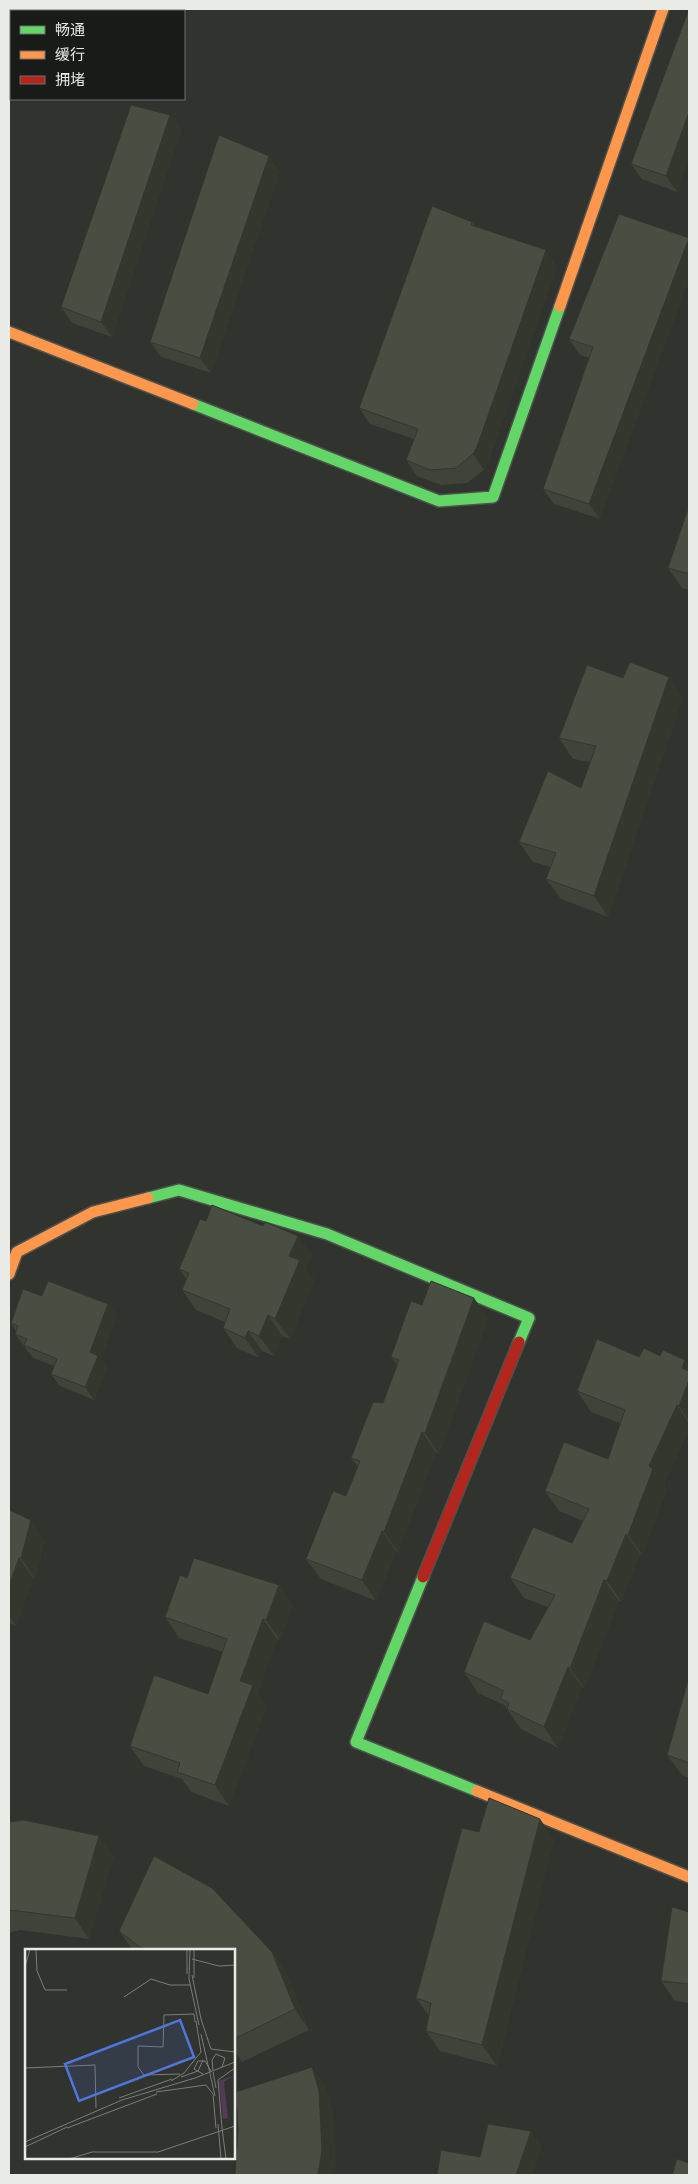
<svg xmlns="http://www.w3.org/2000/svg" width="698" height="2184" font-family="Figtree,'Noto Sans SC',sans-serif">
  <style>
    .lines { fill: none; stroke-linecap: round; stroke-linejoin: round }
    .fast-casing { stroke: #4e504c; stroke-width: 14 }
    .slow-casing { stroke: #4e504c; stroke-width: 14 }
    .jam-casing { stroke: #4e504c; stroke-width: 14 }
    .fast { stroke: #63d668; stroke-width: 11 }
    .slow { stroke: #ff974d; stroke-width: 11 }
    .jam { stroke: #b3261e; stroke-width: 11 }
    .wall { fill: #3f4339 }
    .shaded-wall { fill: #33372e }
    .building { fill: #494e42; stroke: #33372e }
    .inset-road { fill: none; stroke: #7a7d78; stroke-width: 1 }
    .view { fill: #5075dc; fill-opacity: 0.15; stroke: #5075dc; stroke-width: 2.5 }
    .inset-edge { fill: none; stroke: #e9ebe7; stroke-width: 2.5 }
  </style>
  <rect width="100%" height="100%" fill="#30332e"/>
  <g class="lines">
    <defs>
      <g id="fast">
        <polyline points="193,404 439,501 493,497 560,306"/>
        <polyline points="148,1198 179,1190 327,1234 529,1318 519,1342"/>
        <polyline points="423,1577 356,1742 477,1791"/>
      </g>
      <g id="slow">
        <polyline points="560,306 663,9"/>
        <polyline points="9,332 193,404"/>
        <polyline points="9,1274 17,1252 93,1212 148,1198"/>
        <polyline points="477,1791 689,1877"/>
      </g>
      <polyline id="jam" points="423,1577 519,1342"/>
    </defs>
    <use href="#fast" class="fast-casing"/>
    <use href="#slow" class="slow-casing"/>
    <use href="#jam" class="jam-casing"/>
    <use href="#fast" class="fast"/>
    <use href="#slow" class="slow"/>
    <use href="#jam" class="jam"/>
  </g>
  <g class="wall">
    <polygon points="689,9 677,192 642,179 631,164"/>
    <polygon points="170,115 181,130 112,337 72,323 61,307"/>
    <polygon points="280,171 211,373 161,357 150,342"/>
    <polygon points="619,214 600,519 554,504 543,489 589,358 580,355 569,339"/>
    <polygon points="472,222 475,226 557,266 488,463 484,470 467,483 441,485 417,476 406,460 414,439 370,424 359,408"/>
    <polygon points="689,506 689,590 682,588 668,568"/>
    <polygon points="623,678 683,697 608,917 561,899 546,879 551,867 533,862 519,842 581,788 590,762 573,759 559,738"/>
    <polygon points="206,1221 263,1226 298,1236 312,1256 306,1269 314,1280 290,1339 282,1336 274,1356 262,1351 259,1358 237,1348 223,1328 225,1322 196,1310 182,1290 186,1279 179,1269"/>
    <polygon points="42,1296 108,1304 117,1316 101,1359 107,1368 94,1400 60,1386 51,1374 54,1366 33,1358 15,1334 16,1331 11,1323"/>
    <polygon points="422,1305 488,1318 439,1454 436,1452 398,1552 396,1551 376,1601 321,1579 306,1559 346,1496 358,1467 351,1458 383,1403 397,1365 391,1357"/>
    <polygon points="660,1356 685,1360 689,1366 689,1429 664,1485 667,1489 642,1555 640,1554 621,1601 619,1601 584,1688 582,1687 558,1748 521,1729 504,1705 478,1693 464,1672 530,1640 548,1607 524,1598 510,1578 572,1543 583,1521 559,1511 545,1491 608,1459 620,1423 591,1412 577,1391 639,1357"/>
    <polygon points="9,1510 45,1540 35,1579 33,1578 16,1626 9,1623"/>
    <polygon points="187,1578 279,1585 293,1605 280,1640 277,1639 258,1692 267,1706 229,1806 191,1792 182,1779 144,1766 130,1746 208,1694 223,1652 179,1638 165,1617"/>
    <polygon points="689,1677 689,1778 682,1775 667,1755"/>
    <polygon points="9,1822 114,1856 89,1939 20,1930 9,1933"/>
    <polygon points="479,1832 554,1839 497,2066 440,2051 426,2031 429,2016 416,1998"/>
    <polygon points="689,1912 689,2003 675,2001 661,1981"/>
    <polygon points="119,1931 272,1952 286,1972 309,2030 242,2062 234,2050 234,1950 133,1950"/>
  </g>
  <g class="shaded-wall">
    <polygon points="689,112 689,158 677,192 666,176"/>
    <polygon points="170,115 181,130 112,337 101,322"/>
    <polygon points="269,156 280,171 211,373 200,358"/>
    <polygon points="689,238 689,281 600,519 589,504"/>
    <polygon points="546,250 557,266 488,463 484,470 473,454"/>
    <polygon points="669,677 683,697 608,917 594,896"/>
    <polygon points="298,1236 312,1256 306,1269 314,1280 290,1339 275,1319 289,1256"/>
    <polygon points="474,1298 488,1318 439,1454 425,1433"/>
    <polygon points="108,1304 117,1316 101,1359 107,1368 94,1400 85,1387 90,1352"/>
    <polygon points="268,1315 282,1336 274,1356 259,1336"/>
    <polygon points="248,1331 262,1351 259,1358 245,1338"/>
    <polygon points="685,1360 689,1366 689,1379 682,1368"/>
    <polygon points="689,1380 689,1421 679,1406"/>
    <polygon points="677,1405 689,1423 689,1429 664,1485 667,1489 642,1555 628,1535 649,1466"/>
    <polygon points="422,1432 436,1452 398,1552 384,1532"/>
    <polygon points="31,1520 45,1540 35,1579 21,1558"/>
    <polygon points="382,1531 396,1551 376,1601 362,1580"/>
    <polygon points="626,1534 640,1554 621,1601 607,1581"/>
    <polygon points="19,1558 33,1578 16,1626 9,1616 9,1586"/>
    <polygon points="604,1580 619,1601 584,1688 570,1668"/>
    <polygon points="279,1585 293,1605 280,1640 266,1620"/>
    <polygon points="263,1619 277,1639 258,1692 267,1706 229,1806 215,1785 240,1681"/>
    <polygon points="568,1667 582,1687 558,1748 544,1727"/>
    <polygon points="540,1819 554,1839 497,2066 482,2045"/>
    <polygon points="99,1836 114,1856 89,1939 75,1918"/>
    <polygon points="272,1952 286,1972 309,2030 295,2009"/>
    <polygon points="312,2067 326,2087 333,2111 336,2170 335,2175 318,2175"/>
    <polygon points="531,2131 542,2147 532,2175 516,2175"/>
  </g>
  <g class="building">
    <polygon points="689,9 689,112 666,176 631,164"/>
    <polygon points="131,105 170,115 101,322 61,307"/>
    <polygon points="219,135 269,156 200,358 150,342"/>
    <polygon points="432,206 472,222 471,225 546,250 477,447 473,454 456,468 430,470 406,460 418,429 359,408"/>
    <polygon points="619,214 689,238 589,504 543,489 593,347 569,339"/>
    <polygon points="689,506 689,574 668,568"/>
    <polygon points="630,662 669,677 594,896 546,879 556,853 519,842 548,771 581,788 596,746 559,738 587,665 623,678"/>
    <polygon points="212,1205 263,1226 265,1222 298,1236 289,1256 300,1260 275,1319 268,1315 259,1336 248,1331 245,1338 223,1328 230,1309 182,1290 189,1273 179,1269 200,1219 206,1221"/>
    <polygon points="48,1281 108,1304 90,1352 98,1356 85,1387 51,1374 57,1359 24,1345 27,1339 15,1334 18,1326 11,1323 23,1289 42,1296"/>
    <polygon points="431,1281 474,1298 425,1433 422,1432 384,1532 382,1531 362,1580 306,1559 333,1491 346,1496 360,1461 351,1458 373,1402 383,1403 399,1360 391,1357 411,1301 422,1305"/>
    <polygon points="597,1339 639,1357 644,1348 660,1356 663,1350 685,1360 682,1368 689,1371 689,1380 679,1406 677,1405 649,1466 653,1469 628,1535 626,1534 607,1581 604,1580 570,1668 568,1667 544,1727 507,1709 509,1703 500,1698 504,1691 464,1672 484,1621 530,1640 555,1595 510,1578 533,1527 572,1543 589,1509 545,1491 564,1442 608,1459 625,1410 577,1391"/>
    <polygon points="9,1510 31,1520 21,1558 19,1558 9,1586"/>
    <polygon points="194,1558 279,1585 266,1620 263,1619 240,1681 253,1685 215,1785 177,1772 180,1763 130,1746 154,1675 208,1694 227,1639 165,1617 180,1575 187,1578"/>
    <polygon points="689,1677 689,1763 667,1755"/>
    <polygon points="489,1798 540,1819 482,2045 426,2031 431,2003 416,1998 462,1828 479,1832"/>
    <polygon points="24,1820 99,1836 75,1918 9,1910 9,1822"/>
    <polygon points="154,1856 212,1888 272,1952 295,2009 234,2039 234,1950 146,1950 137,1945 119,1931"/>
    <polygon points="672,1907 689,1912 689,1984 661,1981"/>
    <polygon points="312,2067 319,2091 322,2150 318,2175 235,2175 238,2130 236,2092"/>
    <polygon points="488,2124 531,2131 516,2175 437,2175 441,2150 480,2157"/>
    <polygon points="677,2159 689,2163 689,2175 672,2175"/>
  </g>
  <g transform="translate(25 1949)">
    <rect width="210" height="210" fill="#30332e"/>
    <path d="M210,126L199,133L203,169L198,170L194,132Z" fill="#533b55"/>
    <path class="inset-road" d="M11,0L12,22L20,41H42M165,0L164,30L174,76M167,10L194,17L210,16M0,18L5,0M162,25V0M167,26L176,70M169,29V0M99,48L126,30L145,36H165M176,70L186,100L210,103M176,85L190,147M0,119L70,116L71,159M188,121L187,111L191,105L200,109L197,118M188,123L191,139M155,125L119,126L113,118V97L138,98L139,66L169,65L170,73M178,125L169,120L173,112H180L186,122M156,128L173,122L178,111M146,132L159,124L176,103L171,72M131,143L181,136L188,145L191,179M94,149L147,130M193,175L196,210M42,179L132,145M197,179L201,210M197,179L193,131L210,119M0,193L97,151L170,129L210,113M0,198L42,178M44,210L67,203H133L210,177"/>
    <path class="view" d="M155,71L169,108L54,152L40,115Z"/>
    <rect width="210" height="210" class="inset-edge"/>
  </g>
  <rect width="698" height="2184" fill="none" stroke="#e9ebe7" stroke-width="20"/>
  <rect x="10" y="10" width="175" height="90" fill="#191b18" stroke="#6c6e6b"/>
  <rect x="20" y="26" width="25" height="8" fill="#63d668" stroke="#6c6e6b"/>
  <text x="55" y="35" font-size="15" fill="#e9ebe7">畅通</text>
  <rect x="20" y="51" width="25" height="8" fill="#ff974d" stroke="#6c6e6b"/>
  <text x="55" y="60" font-size="15" fill="#e9ebe7">缓行</text>
  <rect x="20" y="76" width="25" height="8" fill="#b3261e" stroke="#6c6e6b"/>
  <text x="55" y="85" font-size="15" fill="#e9ebe7">拥堵</text>
</svg>
